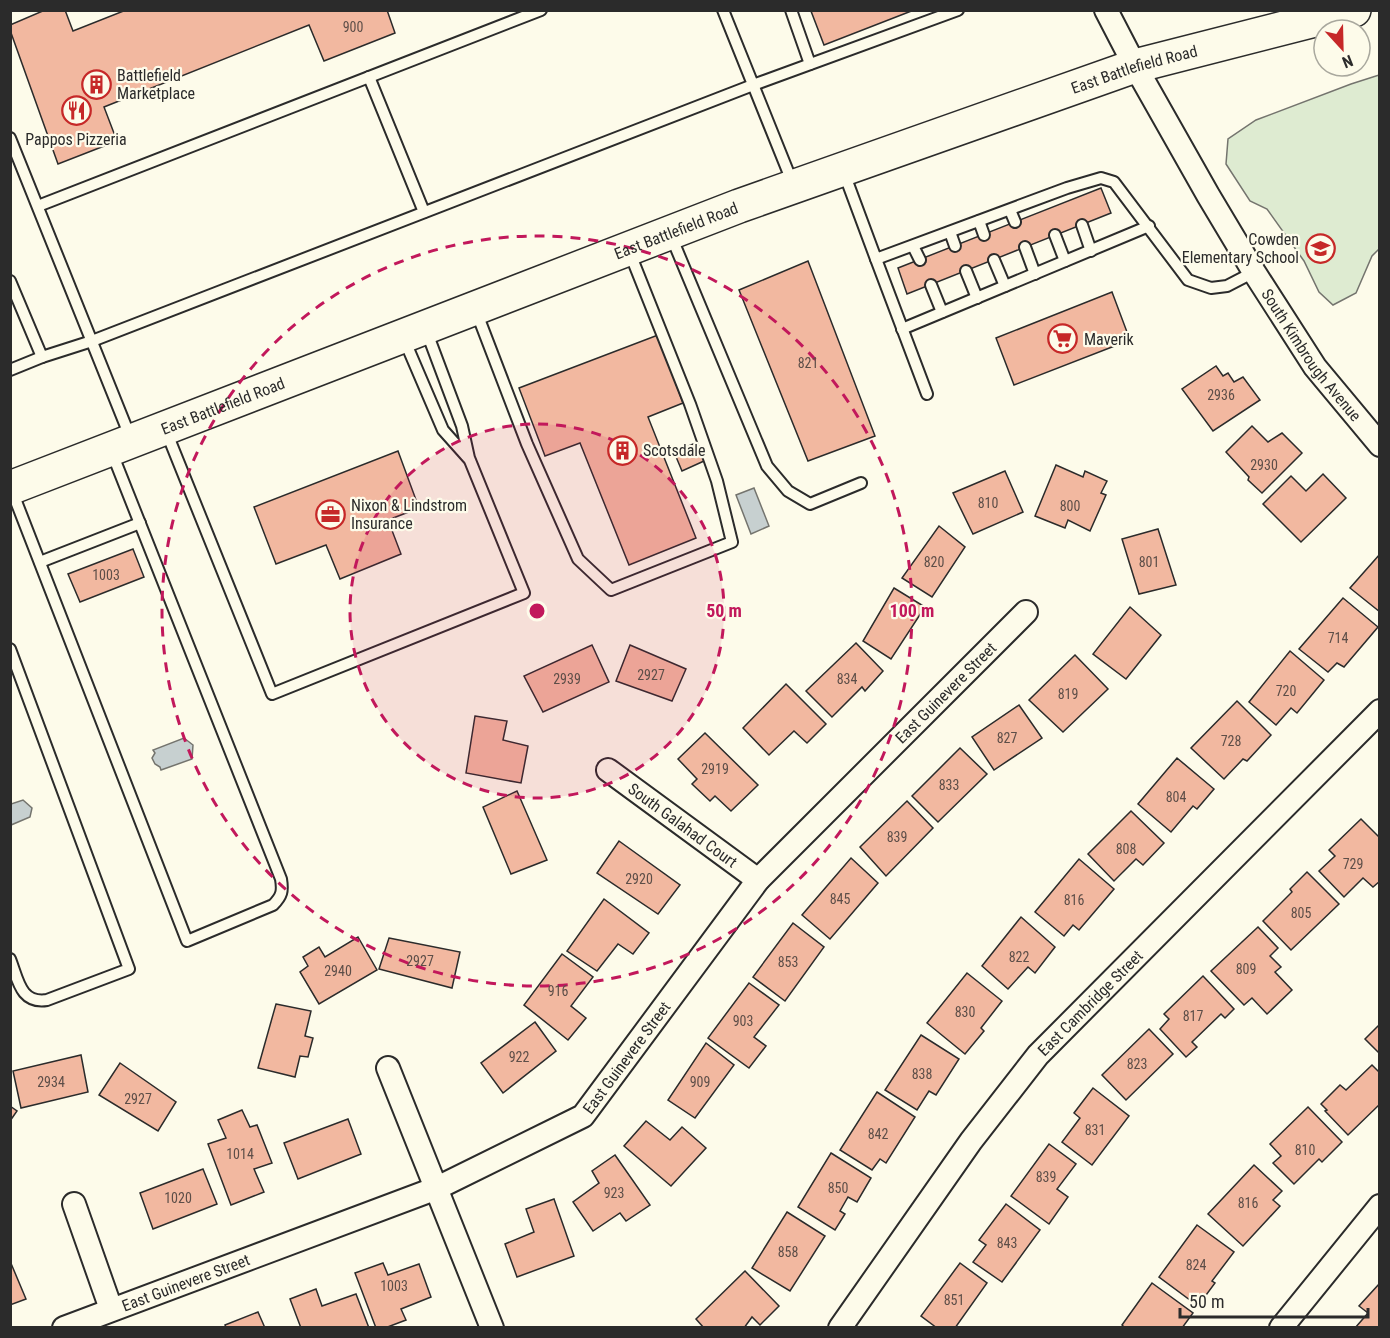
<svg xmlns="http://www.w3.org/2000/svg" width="1390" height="1338" font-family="'Roboto Condensed',sans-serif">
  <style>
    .green { fill: #deebd1; stroke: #74746e; stroke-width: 1.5 }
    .water { fill: #c7d0d0; stroke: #74746e; stroke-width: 1.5 }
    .building { fill: #f2b8a0; stroke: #2b2b2b; stroke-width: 1.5 }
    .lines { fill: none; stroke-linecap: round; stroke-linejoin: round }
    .lane-casing { stroke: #2b2b2b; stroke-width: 14 }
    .street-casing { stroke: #2b2b2b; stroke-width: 26 }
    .primary-casing { stroke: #2b2b2b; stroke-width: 36 }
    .lane { stroke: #fdfbea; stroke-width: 10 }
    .street { stroke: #fdfbea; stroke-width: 22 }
    .primary { stroke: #fdfbea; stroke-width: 33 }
    .ring { fill: none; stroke: #c2185b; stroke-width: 3; stroke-dasharray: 10 8 }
    .labels { text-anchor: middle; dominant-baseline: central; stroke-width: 4.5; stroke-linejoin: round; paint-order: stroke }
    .number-label { font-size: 14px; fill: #5d4e48 }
    .street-label { font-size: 16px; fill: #2b2b2b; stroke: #fdfbea }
    .poi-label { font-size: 16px; fill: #2b2b2b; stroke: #fdfbea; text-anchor: start }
    .centre { fill: #c2185b; stroke: #fdfbea; stroke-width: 3 }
    .ring-label { font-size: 18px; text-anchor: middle; font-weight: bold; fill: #c2185b; stroke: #fdfbea; stroke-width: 4.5; stroke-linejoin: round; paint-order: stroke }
  </style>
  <rect width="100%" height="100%" fill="#fdfbea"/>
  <polygon class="green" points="1379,75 1379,249 1372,256 1356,293 1333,305 1319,292 1304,261 1267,209 1250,201 1226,164 1228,139 1256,120 1351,84"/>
  <g class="water">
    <polygon points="754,488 769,526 751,534 736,495"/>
    <polygon points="184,738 193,745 192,759 161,770 160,767 155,764 152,758 155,753 153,750"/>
    <polygon points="23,800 32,808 30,817 11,825 11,804"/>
  </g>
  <g class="building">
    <polygon points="45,10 65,10 73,31 126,10 387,10 395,33 324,61 309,25 104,107 117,141 58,164 10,30 10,25"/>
    <polygon points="813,10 914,10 824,45 811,11"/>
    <polygon points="1101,188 1111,213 907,294 898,268"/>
    <polygon points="808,261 875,436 808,461 739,290"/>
    <polygon points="1112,292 1130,340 1014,385 996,338"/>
    <polygon points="658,335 683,403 648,417 696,538 629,565 580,443 545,456 519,388"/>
    <polygon points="1216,366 1223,376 1228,373 1234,382 1243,377 1260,400 1213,431 1182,389"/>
    <polygon points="1252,426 1268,442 1282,433 1302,453 1262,493 1248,480 1249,477 1226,452"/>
    <polygon points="698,442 704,461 682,471 674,452"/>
    <polygon points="398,451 419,508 388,520 401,554 340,579 326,545 276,564 254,507"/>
    <polygon points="1056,465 1083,477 1085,471 1107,481 1101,493 1106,495 1090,531 1068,520 1065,528 1035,516"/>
    <polygon points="1005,471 1023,512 973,534 953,493"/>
    <polygon points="1323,474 1346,498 1301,542 1263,504 1291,476 1306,491"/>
    <polygon points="939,526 965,547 932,597 902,578"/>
    <polygon points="1158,529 1176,585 1139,594 1122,539"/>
    <polygon points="133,549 144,577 80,602 68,574"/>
    <polygon points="1380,554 1380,612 1350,588"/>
    <polygon points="894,588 925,607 891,659 863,641"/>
    <polygon points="1343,598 1378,627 1344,667 1337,663 1328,672 1299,649"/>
    <polygon points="1130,607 1161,635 1126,679 1093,654"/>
    <polygon points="856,643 883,671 865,691 862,687 832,717 806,691"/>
    <polygon points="592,645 609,682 543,712 524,676"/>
    <polygon points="630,645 686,669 672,701 616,681"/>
    <polygon points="1290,651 1324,680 1297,713 1291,708 1276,725 1249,702"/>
    <polygon points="1075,655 1108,689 1063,732 1029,700"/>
    <polygon points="786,684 826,724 807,743 794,731 769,755 743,728"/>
    <polygon points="1237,701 1271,735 1247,761 1243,759 1224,779 1191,748"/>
    <polygon points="1019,705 1042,738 994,770 972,737"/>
    <polygon points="475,716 507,721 503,740 528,746 521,783 466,773"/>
    <polygon points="705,733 758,785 731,811 715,796 710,801 692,784 697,779 678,759"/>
    <polygon points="960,748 987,774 938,822 912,796"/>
    <polygon points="1177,758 1214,789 1197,809 1193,806 1171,832 1138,804"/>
    <polygon points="517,791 547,860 511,874 483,807"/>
    <polygon points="907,801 933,828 886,876 860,847"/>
    <polygon points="1131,811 1164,843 1143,865 1136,859 1114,881 1088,854"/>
    <polygon points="1361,819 1380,838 1380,881 1373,887 1363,878 1344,897 1319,871 1335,856 1329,850"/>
    <polygon points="619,841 680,885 658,914 597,873"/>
    <polygon points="851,858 878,883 830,939 802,915"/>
    <polygon points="1079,859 1114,889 1079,930 1073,925 1064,936 1035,912"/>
    <polygon points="1307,872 1339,904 1291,950 1263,921 1292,892 1290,889"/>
    <polygon points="604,899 649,933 633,954 618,944 597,971 567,951"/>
    <polygon points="1021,917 1055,947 1035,973 1028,967 1008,989 982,966"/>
    <polygon points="793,923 824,947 785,1001 753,977"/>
    <polygon points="1258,927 1278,948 1270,956 1281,967 1275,972 1292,990 1267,1014 1252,998 1244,1005 1211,971"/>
    <polygon points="358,937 377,970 319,1004 300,972 308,966 303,957 319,947 325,957"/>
    <polygon points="389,938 460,952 452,988 379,969"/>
    <polygon points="562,954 593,977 571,1006 586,1018 568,1040 524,1005"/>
    <polygon points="967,973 1002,1001 981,1028 984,1031 965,1054 927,1023"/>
    <polygon points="1203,976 1234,1009 1225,1018 1221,1014 1192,1042 1197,1047 1186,1057 1160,1029 1169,1019 1164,1014"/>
    <polygon points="749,983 779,1005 754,1037 766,1046 749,1068 708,1038"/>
    <polygon points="276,1004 311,1011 305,1036 313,1038 308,1057 300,1056 295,1077 258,1068"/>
    <polygon points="535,1022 556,1051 503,1093 481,1063"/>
    <polygon points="1380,1024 1380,1054 1365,1039"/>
    <polygon points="1149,1029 1173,1054 1126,1100 1102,1075"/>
    <polygon points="921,1035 959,1059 936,1095 929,1091 917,1110 885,1090"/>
    <polygon points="706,1043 734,1065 695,1118 668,1100"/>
    <polygon points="81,1055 88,1092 21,1108 13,1071"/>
    <polygon points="120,1063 176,1102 158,1131 99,1095"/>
    <polygon points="1372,1065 1380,1073 1380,1104 1348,1135 1325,1111 1327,1110 1321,1104 1340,1085 1346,1090"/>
    <polygon points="1093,1088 1129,1116 1092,1165 1062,1142 1080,1118 1074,1113"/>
    <polygon points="877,1092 915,1117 886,1163 880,1159 872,1170 840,1150"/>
    <polygon points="10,1106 17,1111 10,1121"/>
    <polygon points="1308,1107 1342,1142 1322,1162 1319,1159 1294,1184 1273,1163 1281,1156 1270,1144"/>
    <polygon points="242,1110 250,1127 257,1125 272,1163 254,1169 264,1192 231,1205 208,1144 226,1138 218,1120"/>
    <polygon points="348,1119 361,1154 298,1179 284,1143"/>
    <polygon points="646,1121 670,1140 682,1127 706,1148 671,1186 624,1146"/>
    <polygon points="1049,1144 1076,1164 1057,1189 1068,1197 1049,1224 1011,1196"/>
    <polygon points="831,1153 871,1178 857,1202 848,1197 840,1211 845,1214 835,1230 798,1207"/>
    <polygon points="615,1155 650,1205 626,1221 620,1213 593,1231 573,1202 599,1183 592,1171"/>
    <polygon points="1254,1165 1282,1191 1273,1200 1280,1206 1243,1246 1208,1214"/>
    <polygon points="203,1169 217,1204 153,1229 140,1193"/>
    <polygon points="554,1199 574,1256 517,1277 505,1244 534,1232 526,1209"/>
    <polygon points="1006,1204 1040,1230 1002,1282 973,1262 986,1245 979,1240"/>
    <polygon points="787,1212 825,1236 790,1291 752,1268"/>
    <polygon points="1197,1225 1234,1252 1212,1281 1215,1283 1198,1306 1159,1277"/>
    <polygon points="10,1261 26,1299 10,1305"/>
    <polygon points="383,1263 388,1275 419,1264 431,1297 401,1309 406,1320 385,1328 376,1328 355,1273"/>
    <polygon points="960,1263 987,1283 955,1328 937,1328 921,1316"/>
    <polygon points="745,1271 779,1306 760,1325 752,1317 744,1328 704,1328 696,1319"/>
    <polygon points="1152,1283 1193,1313 1182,1328 1125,1328 1122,1325"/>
    <polygon points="1380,1283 1380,1328 1355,1328 1368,1313 1359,1306"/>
    <polygon points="316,1289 322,1306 356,1294 369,1328 301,1328 290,1299"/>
    <polygon points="258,1312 265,1328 226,1328 225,1325"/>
  </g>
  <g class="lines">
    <defs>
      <g id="lane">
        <polyline points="723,10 793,184"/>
        <polyline points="791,10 810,64"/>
        <polyline points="369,77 424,212"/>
        <polyline points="10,138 131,439"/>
        <polyline points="844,173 876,259 1067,188 1101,178 1114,182 1188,280 1211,288 1227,286 1254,272"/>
        <polyline points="38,206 541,10"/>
        <polyline points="1010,210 1015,222"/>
        <polyline points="979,221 984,235"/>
        <polyline points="1082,225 1091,251"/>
        <polyline points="950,232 955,246"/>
        <polyline points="1055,235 1065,261"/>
        <polyline points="671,236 767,466 788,491 810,504 861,483"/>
        <polyline points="913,246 920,260"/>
        <polyline points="1025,247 1035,274"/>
        <polyline points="876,259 927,394"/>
        <polyline points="994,260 1005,286"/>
        <polyline points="966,271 977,298"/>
        <polyline points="10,281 42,357 92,341 753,85 958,10"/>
        <polyline points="931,285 942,312"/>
        <polyline points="476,311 527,444 578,559 611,590 732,542 717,481 690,404 629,251"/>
        <polyline points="902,329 1149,226"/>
        <polyline points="404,339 443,430 468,458"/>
        <polyline points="10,370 42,357"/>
        <polyline points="166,431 272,694 524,593 469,458 462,426 426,330"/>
        <path d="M12,491L187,941L273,905C282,896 283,891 281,879L112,453"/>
        <polyline points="40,562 140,523"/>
        <path d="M10,649L129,969L47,1000C20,1004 18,979 10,959"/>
      </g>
      <g id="street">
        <path id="s1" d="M1106,10L1135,66L1208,195L1254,272L1315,367L1380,445"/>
        <path id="s2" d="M608,770L758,880"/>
        <polyline points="388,1068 492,1328"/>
        <polyline points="74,1204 111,1309"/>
        <path id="s3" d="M64,1328L437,1188L583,1116L758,880L1026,612"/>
        <path id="s4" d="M840,1328L971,1141L1038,1055L1380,711"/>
        <polyline points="1281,1328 1380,1206"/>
      </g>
      <g id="primary">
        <path id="s5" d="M10,488L739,206L1135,66L1354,10"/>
      </g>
    </defs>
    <use href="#lane" class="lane-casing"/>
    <use href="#street" class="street-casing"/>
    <use href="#primary" class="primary-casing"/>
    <use href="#lane" class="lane"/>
    <use href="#street" class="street"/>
    <use href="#primary" class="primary"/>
  </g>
  <circle cx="537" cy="611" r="187" fill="#c2185b" fill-opacity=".12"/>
  <g class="ring">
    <circle cx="537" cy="611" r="187"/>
    <circle cx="537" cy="611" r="375"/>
  </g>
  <defs>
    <symbol id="building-ring" viewBox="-11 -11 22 22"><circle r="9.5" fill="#fdfbea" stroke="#c62828" stroke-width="1.5"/><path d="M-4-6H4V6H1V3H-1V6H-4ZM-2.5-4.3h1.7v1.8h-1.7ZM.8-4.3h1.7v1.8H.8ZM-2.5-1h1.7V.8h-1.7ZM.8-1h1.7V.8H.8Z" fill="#c62828"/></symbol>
    <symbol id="restaurant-ring" viewBox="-11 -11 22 22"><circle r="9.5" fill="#fdfbea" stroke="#c62828" stroke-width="1.5"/><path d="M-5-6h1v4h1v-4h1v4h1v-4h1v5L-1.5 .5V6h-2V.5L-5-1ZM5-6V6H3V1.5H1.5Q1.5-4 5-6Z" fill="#c62828"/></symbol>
    <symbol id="school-ring" viewBox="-11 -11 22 22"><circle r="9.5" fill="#fdfbea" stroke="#c62828" stroke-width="1.5"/><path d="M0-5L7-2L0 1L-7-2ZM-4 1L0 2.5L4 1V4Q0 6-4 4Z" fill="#c62828"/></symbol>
    <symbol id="supermarket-ring" viewBox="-11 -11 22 22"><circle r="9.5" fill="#fdfbea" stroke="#c62828" stroke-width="1.5"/><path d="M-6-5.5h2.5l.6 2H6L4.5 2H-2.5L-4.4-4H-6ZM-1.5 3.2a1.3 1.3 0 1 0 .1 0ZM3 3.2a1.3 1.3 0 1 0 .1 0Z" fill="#c62828"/></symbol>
    <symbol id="office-ring" viewBox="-11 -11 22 22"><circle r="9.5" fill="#fdfbea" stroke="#c62828" stroke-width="1.5"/><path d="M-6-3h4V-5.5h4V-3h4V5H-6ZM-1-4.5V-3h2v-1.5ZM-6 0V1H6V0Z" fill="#c62828"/></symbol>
  </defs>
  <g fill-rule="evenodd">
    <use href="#building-ring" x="80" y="68" width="33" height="33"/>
    <use href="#restaurant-ring" x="60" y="94" width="33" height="33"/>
    <use href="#school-ring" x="1304" y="232" width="33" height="33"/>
    <use href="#supermarket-ring" x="1046" y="322" width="33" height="33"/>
    <use href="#building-ring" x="606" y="434" width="33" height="33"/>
    <use href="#office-ring" x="314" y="498" width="33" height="33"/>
  </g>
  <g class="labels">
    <g class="number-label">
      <text x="353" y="27">900</text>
      <text x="808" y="363">821</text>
      <text x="1221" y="395">2936</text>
      <text x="1264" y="465">2930</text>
      <text x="988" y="503">810</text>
      <text x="1070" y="506">800</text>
      <text x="934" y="562">820</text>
      <text x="1149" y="562">801</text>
      <text x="106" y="575">1003</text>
      <text x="1338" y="638">714</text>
      <text x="651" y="675">2927</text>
      <text x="567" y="679">2939</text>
      <text x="847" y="679">834</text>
      <text x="1286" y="691">720</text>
      <text x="1068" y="694">819</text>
      <text x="1007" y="738">827</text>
      <text x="1231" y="741">728</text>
      <text x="715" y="769">2919</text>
      <text x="949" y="785">833</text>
      <text x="1176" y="797">804</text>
      <text x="897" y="837">839</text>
      <text x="1126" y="849">808</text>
      <text x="1353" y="864">729</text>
      <text x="639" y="879">2920</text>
      <text x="840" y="899">845</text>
      <text x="1074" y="900">816</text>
      <text x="1301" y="913">805</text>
      <text x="1019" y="957">822</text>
      <text x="420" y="961">2927</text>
      <text x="788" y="962">853</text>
      <text x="1246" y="969">809</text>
      <text x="338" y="971">2940</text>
      <text x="558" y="991">916</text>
      <text x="965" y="1012">830</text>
      <text x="1193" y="1016">817</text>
      <text x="743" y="1021">903</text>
      <text x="519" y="1057">922</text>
      <text x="1137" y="1064">823</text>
      <text x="922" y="1074">838</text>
      <text x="51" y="1082">2934</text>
      <text x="700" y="1082">909</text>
      <text x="138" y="1099">2927</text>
      <text x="1095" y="1130">831</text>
      <text x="878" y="1134">842</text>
      <text x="1305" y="1150">810</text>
      <text x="240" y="1154">1014</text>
      <text x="1046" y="1177">839</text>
      <text x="838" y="1188">850</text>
      <text x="614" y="1193">923</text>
      <text x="178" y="1198">1020</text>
      <text x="1248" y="1203">816</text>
      <text x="1007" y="1243">843</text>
      <text x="788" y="1252">858</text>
      <text x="1196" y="1265">824</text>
      <text x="394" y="1286">1003</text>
      <text x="954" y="1300">851</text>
    </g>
    <g class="street-label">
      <text stroke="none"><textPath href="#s5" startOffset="1200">East Battlefield Road</textPath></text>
      <text stroke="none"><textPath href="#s5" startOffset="714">East Battlefield Road</textPath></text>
      <text stroke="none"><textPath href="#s1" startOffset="402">South Kimbrough Avenue</textPath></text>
      <text stroke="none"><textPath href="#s5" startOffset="228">East Battlefield Road</textPath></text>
      <text stroke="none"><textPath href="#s3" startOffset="1120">East Guinevere Street</textPath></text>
      <text stroke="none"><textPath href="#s2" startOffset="93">South Galahad Court</textPath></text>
      <text stroke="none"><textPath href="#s4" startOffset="411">East Cambridge Street</textPath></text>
      <text stroke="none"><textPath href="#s3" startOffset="634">East Guinevere Street</textPath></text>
      <text stroke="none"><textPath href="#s3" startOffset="130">East Guinevere Street</textPath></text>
    </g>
    <g class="poi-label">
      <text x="117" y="75">Battlefield<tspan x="117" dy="18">Marketplace</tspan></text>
      <text x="76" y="139" text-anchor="middle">Pappos Pizzeria</text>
      <text x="1299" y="239" text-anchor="end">Cowden<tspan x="1299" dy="18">Elementary School</tspan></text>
      <text x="1084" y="339">Maverik</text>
      <text x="643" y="450">Scotsdale</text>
      <text x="351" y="505">Nixon &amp; Lindstrom<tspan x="351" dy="18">Insurance</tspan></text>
    </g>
  </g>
  <circle cx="537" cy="611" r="9" class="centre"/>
  <g class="ring-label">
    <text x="724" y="617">50 m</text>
    <text x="912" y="617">100 m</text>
  </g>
  <rect width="1390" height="1338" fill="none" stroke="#2b2b2b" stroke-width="24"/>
  <g transform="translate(1342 48) rotate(158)"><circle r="28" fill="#fdfbea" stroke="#a9a89e" stroke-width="1.5"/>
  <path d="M0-4.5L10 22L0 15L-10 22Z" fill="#c62828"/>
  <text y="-9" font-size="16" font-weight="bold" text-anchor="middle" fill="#2b2b2b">N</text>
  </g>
  <path d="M1180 1308v9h188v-9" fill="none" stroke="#2b2b2b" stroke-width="3"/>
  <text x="1189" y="1308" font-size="18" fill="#2b2b2b" stroke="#fdfbea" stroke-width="4.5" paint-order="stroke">50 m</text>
</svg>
